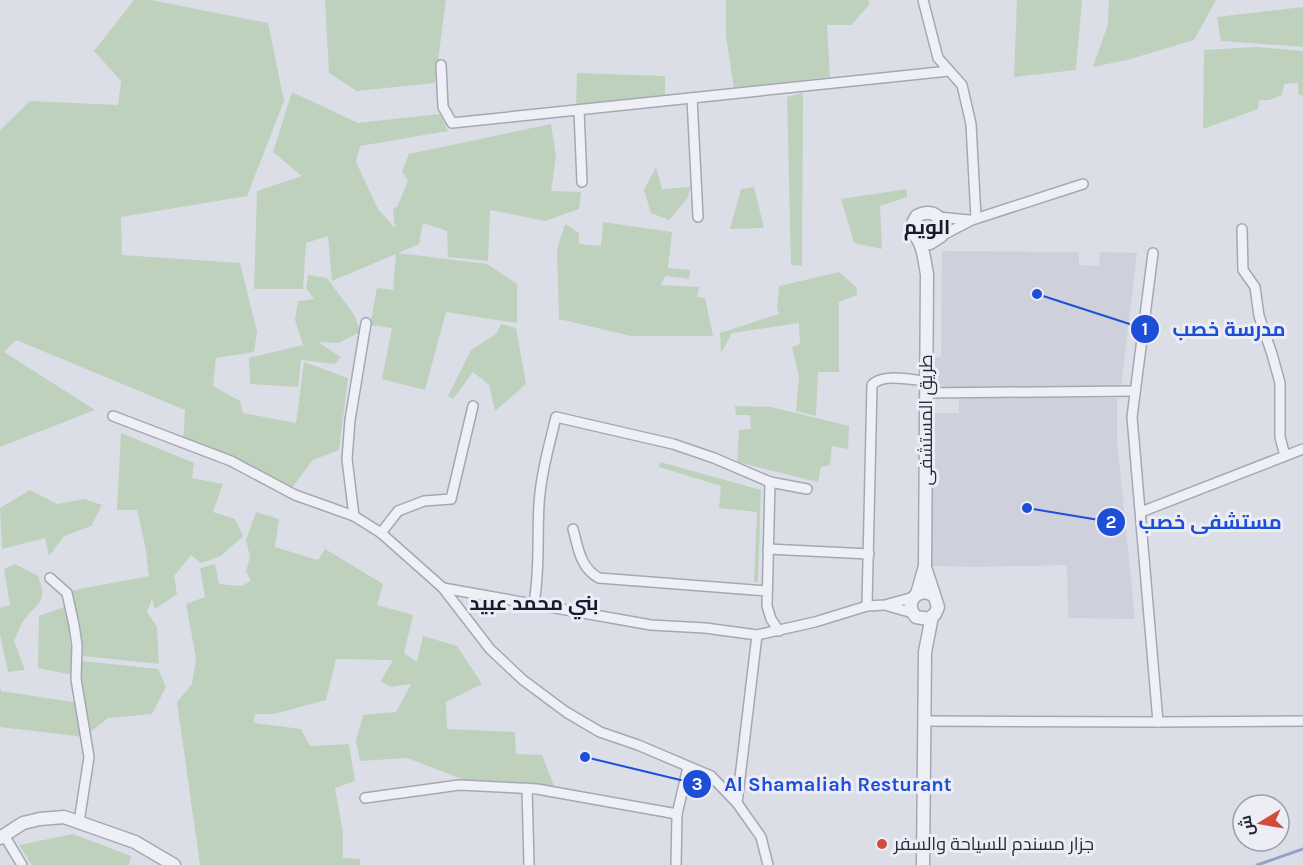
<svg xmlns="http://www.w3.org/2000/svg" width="1303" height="865" font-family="Karla,Cairo,sans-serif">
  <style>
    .built { fill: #ced0dc }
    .green { fill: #bdd1bd }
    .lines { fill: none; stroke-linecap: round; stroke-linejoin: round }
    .stream { stroke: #96a1c9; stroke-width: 3 }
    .minor-casing { stroke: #a5a7b4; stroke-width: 12 }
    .tertiary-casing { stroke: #a5a7b4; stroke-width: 15 }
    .minor { stroke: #eff0f5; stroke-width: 9 }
    .tertiary { stroke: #eff0f5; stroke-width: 12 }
    .poi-dot { fill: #d34c3b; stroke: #ecedf5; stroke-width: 2 }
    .labels { text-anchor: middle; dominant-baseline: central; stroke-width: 6; stroke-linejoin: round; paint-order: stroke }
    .street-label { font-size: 18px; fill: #26283e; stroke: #ecedf5 }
    .poi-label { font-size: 18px; fill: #26283e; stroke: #ecedf5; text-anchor: start }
    .neighbourhood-label { font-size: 20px; font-weight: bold; fill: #181a2f; stroke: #ecedf5 }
    .leader { fill: none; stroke: #1d4ed8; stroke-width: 2 }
    .callout-dot { fill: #1d4ed8; stroke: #ecedf5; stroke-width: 2 }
    .mark-label { font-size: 18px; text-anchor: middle; font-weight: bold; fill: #fff }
    .callout-label { font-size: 20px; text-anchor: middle; font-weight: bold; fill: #1d4ed8; stroke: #ecedf5; stroke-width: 6; stroke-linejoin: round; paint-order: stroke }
  </style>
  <rect width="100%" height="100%" fill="#dcdee7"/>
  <g class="built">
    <polygon points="942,251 1079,252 1079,265 1099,266 1100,252 1137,253 1121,388 930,388 930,357 941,357"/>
    <polygon points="1002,397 1117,398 1117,439 1135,619 1068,618 1067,565 978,567 931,566 932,413 959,413 959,399"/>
  </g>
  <g class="green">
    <polygon points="134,0 151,0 268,23 284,101 247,196 121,217 122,255 240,263 257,332 254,352 216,358 213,386 240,401 243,413 296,423 304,362 348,378 339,450 313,460 290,490 183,444 185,410 16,340 4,352 95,410 0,447 0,130 30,101 118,105 121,81 94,51"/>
    <polygon points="325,0 446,0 435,83 357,91 329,73"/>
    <polygon points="726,0 869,0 869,5 851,25 827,25 830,77 734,88 726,36"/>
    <polygon points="1017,0 1082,0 1076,70 1014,77"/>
    <polygon points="1109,0 1216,0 1194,40 1127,60 1093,67 1108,24"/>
    <polygon points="1303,7 1303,47 1221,41 1217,17"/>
    <polygon points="1256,47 1303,51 1303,96 1298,94 1298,83 1284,84 1282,95 1269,100 1259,100 1258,109 1203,129 1204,50"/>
    <polygon points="577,73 665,76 665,99 576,107"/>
    <polygon points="292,92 358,123 440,114 448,131 360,146 356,162 378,209 395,228 393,208 397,207 408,181 402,171 409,154 551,124 556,157 551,191 581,192 579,209 545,221 490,210 488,261 448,257 447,231 423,223 419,244 398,253 487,264 517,284 517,323 446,312 425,390 382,379 392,328 370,325 377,288 393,290 396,254 332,281 328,236 306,243 303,289 254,289 257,191 302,176 273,152"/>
    <polygon points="803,93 802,266 791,265 787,97"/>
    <polygon points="656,167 662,189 691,187 687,199 669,220 651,213 644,190"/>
    <polygon points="754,187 764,228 730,229 741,189"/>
    <polygon points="907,189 907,197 880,206 882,249 854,243 841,199"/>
    <polygon points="603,222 672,232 668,268 690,270 689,279 666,276 660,285 699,287 697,297 705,298 713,336 631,336 559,319 557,249 565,224 579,233 579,244 601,246"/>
    <polygon points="839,272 857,288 857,295 839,302 839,372 818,372 816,416 796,411 799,377 792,347 800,344 799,323 732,333 721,353 720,333 779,314 777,308 779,286"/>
    <polygon points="308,275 327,278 355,316 360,332 339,343 318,342 341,357 335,364 301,360 298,387 250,384 249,358 303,345 295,320 298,301 314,299 306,288"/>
    <polygon points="501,324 516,328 526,384 495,411 489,385 473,372 453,399 448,396 471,350 496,334"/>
    <polygon points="735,406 771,407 849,426 848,449 832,446 830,465 821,467 818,482 737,462 739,430 751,429 750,415 736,415"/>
    <polygon points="121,433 194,463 192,478 223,484 213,512 235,519 243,536 221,556 201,563 191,555 174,576 177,594 155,609 152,599 147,612 157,627 159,664 83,656 69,591 149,576 145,545 137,510 117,510"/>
    <polygon points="660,462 761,490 758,582 754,582 757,512 719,508 721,486 659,467"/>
    <polygon points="30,490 57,504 84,499 102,505 91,526 64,536 49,556 45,538 2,549 0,508"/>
    <polygon points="256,512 279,519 275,547 318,560 325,549 383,584 377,605 413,615 404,653 417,662 423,636 457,646 482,684 446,702 447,729 515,732 516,754 542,755 554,786 475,784 407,758 360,761 356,741 363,715 396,712 411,684 390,687 381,681 393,660 336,659 326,700 274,714 255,714 254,723 301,729 310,746 349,744 355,781 335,788 343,832 343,858 360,859 360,865 200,865 177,702 192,684 196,658 186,604 205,597 200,568 215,564 219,584 241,586 251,581 246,571 250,557 246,540"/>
    <path d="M15,564L38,576C49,606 36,601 22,623C19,628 17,635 14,641L25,670L8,672L0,635V608L10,605L4,569Z"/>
    <polygon points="67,606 73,675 38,668 39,616"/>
    <polygon points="82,661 158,669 166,687 152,714 108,718 84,737 0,727 0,684 1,691 79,703"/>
    <polygon points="73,834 131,856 129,865 32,865 19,845"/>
  </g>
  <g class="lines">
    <polyline class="stream" points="1257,865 1303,849"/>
    <defs>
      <g id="minor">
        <polyline points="923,0 938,58 962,85 971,124 976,218"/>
        <polyline points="441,65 443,107 452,123 949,71"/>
        <polyline points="692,98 698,217"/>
        <polyline points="579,110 582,182"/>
        <polyline points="938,217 969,220"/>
        <polyline points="1242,229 1243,270 1255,287 1259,316 1272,354 1280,383 1280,437 1285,456"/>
        <polyline points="941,236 972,220 1083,184"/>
        <polyline points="366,323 350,420 347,459 354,516 381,533 443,588 490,649 523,680 566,712 600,732 638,745 711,776 737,803 761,837 768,865"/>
        <polyline points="926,393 1135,391"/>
        <polyline points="113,416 231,461 295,495 354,516"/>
        <polyline points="770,482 767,606 771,619 779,631"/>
        <polyline points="1141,512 1303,449"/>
        <path d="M573,529C578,547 580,568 599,578L766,591"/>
        <polyline points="381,533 398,511 424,501 451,499 473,406"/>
        <polyline points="768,549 869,554"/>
        <polyline points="50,578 67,593 74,625 77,645 76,679 89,757 79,822"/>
        <polyline points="443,588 651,625 705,628 757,635 815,622 867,606 885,605 914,597"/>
        <path d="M534,603C540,570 537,538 539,504C541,474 549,446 556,417L673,444L714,458L770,482L807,489"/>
        <path d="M867,606L872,385C882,373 911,380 926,381"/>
        <polyline points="888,606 913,613"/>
        <polyline points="924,721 1158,722 1132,417 1153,253"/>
        <polyline points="1158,722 1303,721"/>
        <polyline points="527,788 529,865"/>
        <polyline points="365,798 459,785 537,789 677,814"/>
        <polyline points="737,803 757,635"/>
        <polyline points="4,835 22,865"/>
        <polyline points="676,865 677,814 688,767"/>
      </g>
      <g id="tertiary">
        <path d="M925,567L938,607L935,614L929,619L916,617C906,606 911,594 925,592L933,595"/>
        <path d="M917,594L925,566L927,274C925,265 924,250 919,241C913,232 909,227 917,216C933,207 947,219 941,236L930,243L919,241"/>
        <polyline points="0,838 23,823 40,819 64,817 135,842 174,865"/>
        <polyline points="923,865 925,652 932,616"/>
      </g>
    </defs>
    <use href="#minor" class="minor-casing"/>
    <use href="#tertiary" class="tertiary-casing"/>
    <use href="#minor" class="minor"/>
    <use href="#tertiary" class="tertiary"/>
  </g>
  <circle class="poi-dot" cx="882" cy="844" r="6"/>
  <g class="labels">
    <g class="street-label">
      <text transform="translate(926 420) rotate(-90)">طريق المستشفى</text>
    </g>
    <g class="poi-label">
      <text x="894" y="844">جزار مسندم للسياحة والسفر</text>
    </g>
    <g class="neighbourhood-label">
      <text x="927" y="227">الويم</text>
      <text x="534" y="603">بني محمد عبيد</text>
    </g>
  </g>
  <path class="leader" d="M1037 294L1145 329M1027 508L1111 522M585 757L697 784"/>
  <g class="callout-dot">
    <circle cx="1037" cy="294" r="6"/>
    <circle cx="1027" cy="508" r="6"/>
    <circle cx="585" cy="757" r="6"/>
    <circle cx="1145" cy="329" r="15"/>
    <circle cx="1111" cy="522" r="15"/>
    <circle cx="697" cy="784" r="15"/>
  </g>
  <g class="mark-label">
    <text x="1145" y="335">1</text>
    <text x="1111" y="528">2</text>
    <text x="697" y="790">3</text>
  </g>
  <g class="callout-label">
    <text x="1229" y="336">مدرسة خصب</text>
    <text x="1210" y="529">مستشفى خصب</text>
    <text x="838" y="791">Al Shamaliah Resturant</text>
  </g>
  <g transform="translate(1261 823) rotate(259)"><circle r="28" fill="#ecedf5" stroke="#9d9eac" stroke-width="1.5"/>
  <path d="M0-4.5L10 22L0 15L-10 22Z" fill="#d34c3b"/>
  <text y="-9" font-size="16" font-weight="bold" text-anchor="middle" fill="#26283e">ش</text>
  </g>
</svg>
